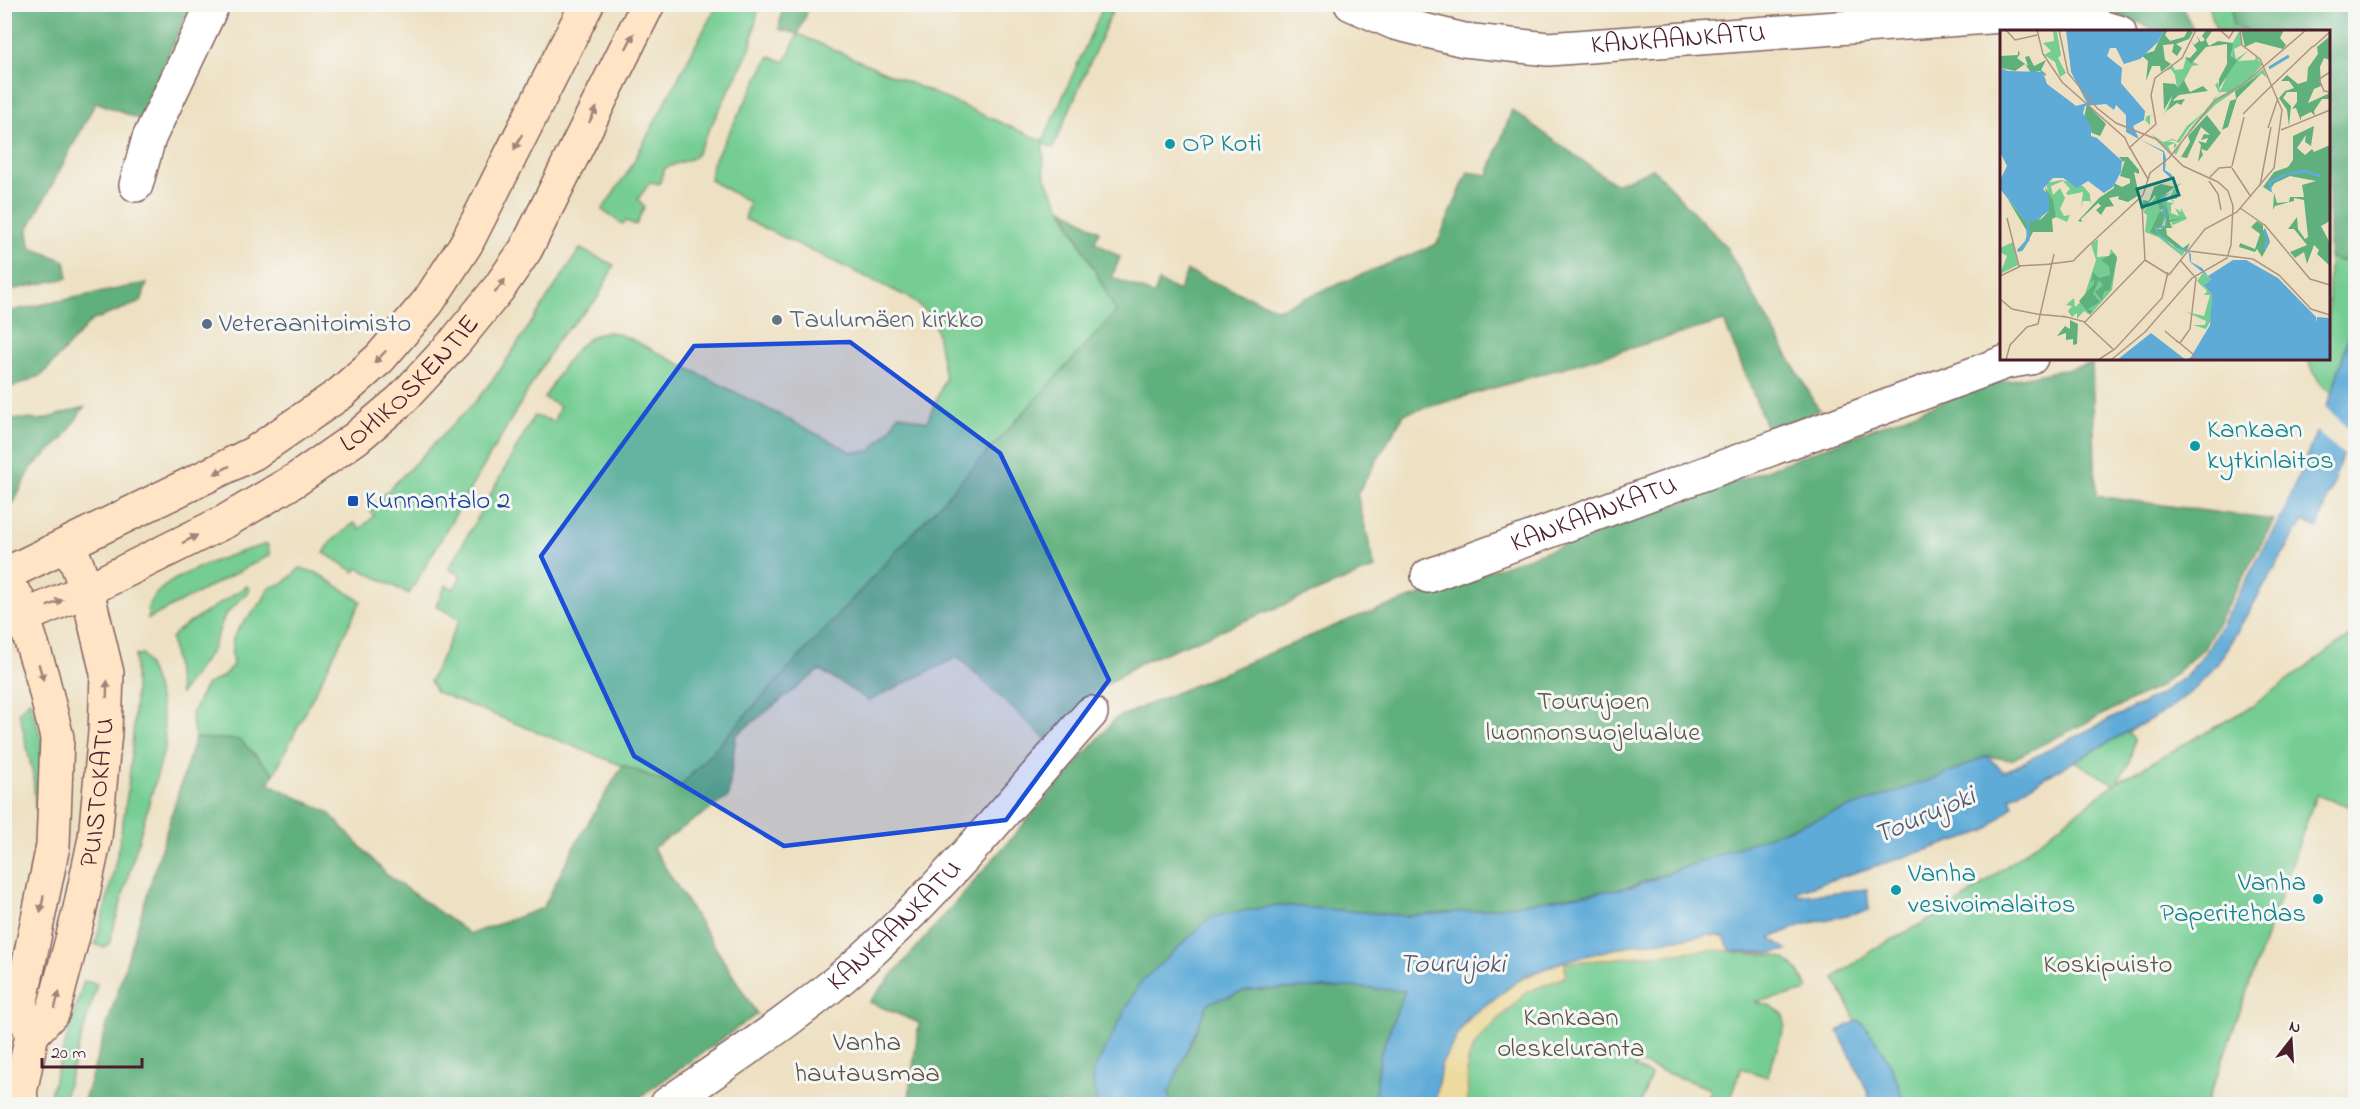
<svg xmlns="http://www.w3.org/2000/svg" width="2360" height="1109" font-family="'Indie Flower',sans-serif">
  <style>
    .green { fill: #75cd93; stroke: #60765f; stroke-width: 1.5 }
    .forest { fill: #60b07d; stroke: #556854; stroke-width: 1.5 }
    .sand { fill: #eeda9e; stroke: #9c7c64; stroke-width: 1.5 }
    .water { fill: #5fabd8; stroke: #546582; stroke-width: 1.5 }
    .pier { fill: #eee1c3 }
    .lines { fill: none; stroke-linecap: round; stroke-linejoin: round }
    .minor-casing { stroke: #836360; stroke-width: 36 }
    .secondary-casing { stroke: #836360; stroke-width: 36 }
    .minor { stroke: #fff; stroke-width: 33 }
    .secondary { stroke: #ffe4c6; stroke-width: 33 }
    .oneway { fill: #a48278 }
    .marked { fill: #1d4ed8; fill-opacity: 0.2; stroke: #1d4ed8; stroke-width: 4.5; stroke-linejoin: round }
    .culture-dot { fill: #0f9aa8; stroke: #f6f6f2; stroke-width: 2 }
    .worship-dot { fill: #6b7280; stroke: #f6f6f2; stroke-width: 2 }
    .service-dot { fill: #5c6f8a; stroke: #f6f6f2; stroke-width: 2 }
    .transit-dot { fill: #1a4fb4; stroke: #f6f6f2; stroke-width: 2 }
    .labels { text-anchor: middle; dominant-baseline: central; stroke-width: 6; stroke-linejoin: round; paint-order: stroke }
    .street-label { font-size: 27px; fill: #4a1f2b; stroke: #f6f6f2 }
    .culture-label { font-size: 27px; fill: #0d838f; stroke: #f6f6f2; text-anchor: start }
    .worship-label { font-size: 27px; fill: #5b616d; stroke: #f6f6f2; text-anchor: start }
    .service-label { font-size: 27px; fill: #4e5e75; stroke: #f6f6f2; text-anchor: start }
    .transit-label { font-size: 27px; fill: #164399; stroke: #f6f6f2; text-anchor: start }
    .park-label { font-size: 27px; fill: #57534a; stroke: #f6f6f2 }
    .water-label { font-size: 28px; font-style: italic; fill: #525770; stroke: #f6f6f2 }
    .inset-river { fill: none; stroke: #5fabd8; stroke-width: 3 }
    .inset-road { fill: none; stroke: #ac9386; stroke-width: 1.5 }
    .view { fill: #0f766e; fill-opacity: 0.15; stroke: #0f766e; stroke-width: 3 }
    .inset-edge { fill: none; stroke: #4a1f2b; stroke-width: 3 }
  </style>
  <rect width="100%" height="100%" fill="#f6f6f2"/>
  <filter id="ink" filterUnits="userSpaceOnUse"><feTurbulence type="fractalNoise" baseFrequency=".0167" numOctaves="2"/><feDisplacementMap in="SourceGraphic" scale="12" xChannelSelector="R" yChannelSelector="G"/><feConvolveMatrix kernelMatrix="1 2 1 2 8 2 1 2 1" color-interpolation-filters="sRGB"/></filter>
  <filter id="wash" filterUnits="userSpaceOnUse"><feTurbulence type="fractalNoise" baseFrequency=".008" numOctaves="4" result="noise"/><feDisplacementMap in="SourceGraphic" scale="24" xChannelSelector="R" yChannelSelector="G"/><feGaussianBlur stdDeviation="1.35" result="paint"/><feColorMatrix in="noise" values="0 0 0 0 0 0 0 0 0 0 0 0 0 0 0 0 0 1.4 0 .05"/><feComposite in="paint" operator="in"/></filter>
  <g filter="url(#wash)">
    <rect width="100%" height="100%" fill="#eee1c3"/>
    <g class="green">
      <polygon points="717,5 759,5 750,49 695,157 665,168 659,184 650,182 638,199 644,207 636,225 626,221 623,224 602,210 628,172"/>
      <path d="M1104,5H1115L1053,148L1043,143L1044,173L1051,189L1117,312L679,788L436,692L430,681L460,619L436,606L446,585L454,589L461,576L449,569L534,416L554,421L560,406L544,398C559,375 576,334 609,332C616,332 624,337 631,339L852,452L871,451L892,427L898,414L927,422L945,379L937,332L930,315L910,298L745,219L749,202L710,180L712,164L770,56L785,62L798,34L1043,141Z"/>
      <polygon points="2209,5 2232,5 2233,26 2248,31 2216,31"/>
      <polygon points="580,249 614,265 597,299 558,339 409,594 358,568 355,572 324,553 331,542 354,523 360,529 374,516 369,510 476,401 500,370"/>
      <polygon points="2329,257 2340,261 2355,258 2355,316 2332,393 2320,383 2307,359 2328,358"/>
      <path d="M267,544L270,555L148,619C148,614 148,609 149,605C159,575 239,552 267,544Z"/>
      <path d="M300,568L317,573L361,601L274,774L240,740L195,738L191,715L206,685L222,677L233,665C232,658 231,651 232,645C234,622 263,611 268,588L284,583Z"/>
      <polygon points="247,586 250,590 225,615 212,650 180,694 171,638 178,630"/>
      <path d="M2355,632V808L2316,795L2207,1104H1890C1872,1063 1857,1017 1834,978L1873,950L1954,906L2114,784L2074,761L2127,731L2134,739C2131,763 2128,764 2117,782L2251,707Z"/>
      <path d="M142,654C157,679 165,718 165,747L109,944L104,948L95,944C123,849 137,754 135,656Z"/>
      <polygon points="30,700 42,742 43,810 36,809 33,775 19,712"/>
      <path d="M1708,935C1715,940 1724,949 1732,951C1769,960 1787,943 1808,988L1804,992L1755,1002L1771,1006L1783,1014L1785,1026L1767,1077L1741,1068L1728,1104H1706L1711,1089L1639,1063L1635,1068L1651,1075L1640,1104H1435L1467,1019L1525,976L1561,962Z"/>
      <polygon points="84,981 97,984 62,1104 47,1104"/>
    </g>
    <g class="forest">
      <polygon points="5,4 191,5 139,119 96,102 28,230 30,247 65,261 68,278 5,291"/>
      <polygon points="783,4 810,5 798,34 779,29"/>
      <polygon points="2079,5 2181,5 2194,31 2155,31 2143,24 2105,10"/>
      <polygon points="2232,5 2355,5 2355,258 2340,261 2329,257 2328,32 2248,31 2233,26"/>
      <polygon points="1512,110 1615,184 1653,169 1726,247 1819,410 1768,431 1724,321 1404,414 1357,494 1375,568 1140,663 1094,692 1046,740 958,657 869,701 820,670 736,735 728,797 653,848 757,1014 630,1104 83,1104 195,738 240,740 274,774 269,784 328,812 386,874 470,934 543,908 576,843 623,765 679,788 1116,312 1063,208 1099,231 1095,242 1120,257 1112,277 1154,295 1159,282 1179,291 1187,271 1278,309 1437,244 1468,172 1488,175"/>
      <polygon points="147,283 141,302 91,321 42,375 5,390 5,312"/>
      <polygon points="2092,364 2096,496 2274,520 2204,648 2160,686 2011,760 1987,756 1941,776 1626,888 1475,911 1407,916 1278,905 1092,1074 1097,1104 908,1104 919,1023 869,1002 1116,718 1351,619 1650,515 1986,385"/>
      <polygon points="84,407 63,439 32,467 13,504 5,508 5,418 41,420"/>
      <polygon points="1353,987 1405,990 1381,1052 1374,1104 1172,1104 1168,1094 1208,1003 1248,990"/>
    </g>
    <path class="sand" d="M1708,935L1724,937L1731,951L1707,950L1565,963V977L1527,992L1482,1035L1472,1049L1467,1064L1468,1104H1435C1437,1092 1437,1075 1441,1064C1484,960 1610,947 1708,935Z"/>
    <g class="water">
      <polygon points="2355,316 2355,416 2318,528 2303,521 2218,663 2197,687 2167,710 2010,797 2013,805 1986,831 1797,891 1798,896 1867,889 1869,910 1802,925 1770,938 1788,950 1773,953 1731,951 1724,937 1708,935 1630,945 1561,962 1525,976 1467,1019 1441,1065 1435,1104 1374,1104 1381,1052 1405,991 1353,987 1248,990 1208,1003 1168,1094 1172,1104 1097,1104 1092,1074 1139,984 1211,917 1278,905 1407,916 1475,911 1632,887 1788,829 1941,776 1987,756 2004,772 2159,695 2188,674 2208,649 2285,510 2332,393"/>
      <path d="M1859,1020C1880,1042 1898,1073 1903,1104H1870L1868,1092L1838,1031Z"/>
    </g>
    <polygon class="pier" points="2324,406 2353,432 2344,455 2315,430"/>
  </g>
  <g filter="url(#ink)">
    <g class="lines">
      <defs>
        <g id="minor">
          <path id="s1" d="M1351,4L1395,23L1464,40L1548,49L2016,15L2074,19L2119,32"/>
          <polyline points="136,185 149,138 213,4"/>
          <path id="s2" d="M1428,576L2006,362L2031,358"/>
          <path id="s3" d="M667,1104C730,1060 796,1018 854,967C941,890 1014,799 1091,713"/>
        </g>
        <g id="secondary">
          <polyline points="4,575 254,453 341,393 380,358 428,302 466,244 587,4"/>
          <polyline points="17,597 42,676 57,738 53,846 20,1006 32,1034 20,1093 22,1104"/>
          <path id="s4" d="M4,625L87,590L226,521L297,479L356,438L401,400L455,342L499,288L526,249L648,4"/>
          <path id="s5" d="M32,1034L53,1012L79,913L95,838L105,732L107,673L87,590L69,544"/>
        </g>
      </defs>
      <use href="#minor" class="minor-casing"/>
      <use href="#secondary" class="secondary-casing"/>
      <use href="#minor" class="minor"/>
      <use href="#secondary" class="secondary"/>
    </g>
    <defs><path id="oneway-solid" d="M-6-.8H1V-3.2L6.5 0L1 3.2V.8H-6Z" transform="scale(1.5)"/></defs>
    <g class="oneway">
      <use href="#oneway-solid" transform="translate(630 41) rotate(-63)"/>
      <use href="#oneway-solid" transform="translate(593 115) rotate(-63)"/>
      <use href="#oneway-solid" transform="translate(518 142) rotate(117)"/>
      <use href="#oneway-solid" transform="translate(500 286) rotate(-53)"/>
      <use href="#oneway-solid" transform="translate(380 357) rotate(134)"/>
      <use href="#oneway-solid" transform="translate(222 470) rotate(153)"/>
      <use href="#oneway-solid" transform="translate(190 539) rotate(-27)"/>
      <use href="#oneway-solid" transform="translate(55 603) rotate(-23)"/>
      <use href="#oneway-solid" transform="translate(41 672) rotate(74)"/>
      <use href="#oneway-solid" transform="translate(107 689) rotate(-88)"/>
      <use href="#oneway-solid" transform="translate(42 904) rotate(101)"/>
      <use href="#oneway-solid" transform="translate(57 1000) rotate(-75)"/>
    </g>
  </g>
  <path class="marked" d="M850,342L1000,453L1109,680L1006,820L784,846L634,756L541,556L694,346Z"/>
  <g class="culture-dot">
    <circle cx="1170" cy="144" r="6"/>
    <circle cx="2195" cy="446" r="6"/>
    <circle cx="1896" cy="890" r="6"/>
    <circle cx="2318" cy="899" r="6"/>
  </g>
  <circle class="worship-dot" cx="777" cy="320" r="6"/>
  <circle class="service-dot" cx="207" cy="324" r="6"/>
  <rect class="transit-dot" x="347" y="495" width="12" height="12" rx="3"/>
  <g class="labels">
    <g class="street-label">
      <text stroke="none"><textPath href="#s1" startOffset="334">KANKAANKATU</textPath></text>
      <text stroke="none"><textPath href="#s4" startOffset="476">LOHIKOSKENTIE</textPath></text>
      <text stroke="none"><textPath href="#s2" startOffset="177">KANKAANKATU</textPath></text>
      <text stroke="none"><textPath href="#s5" startOffset="255">PUISTOKATU</textPath></text>
      <text stroke="none"><textPath href="#s3" startOffset="290">KANKAANKATU</textPath></text>
    </g>
    <g class="culture-label">
      <text x="1182" y="144">OP Koti</text>
      <text x="2207" y="430">Kankaan<tspan x="2207" dy="31">kytkinlaitos</tspan></text>
      <text x="1908" y="874">Vanha<tspan x="1908" dy="31">vesivoimalaitos</tspan></text>
      <text x="2306" y="883" text-anchor="end">Vanha<tspan x="2306" dy="31">Paperitehdas</tspan></text>
    </g>
    <g class="worship-label">
      <text x="789" y="320">Taulumäen kirkko</text>
    </g>
    <g class="service-label">
      <text x="219" y="324">Veteraanitoimisto</text>
    </g>
    <g class="transit-label">
      <text x="365" y="501">Kunnantalo 2</text>
    </g>
    <g class="park-label">
      <text x="1593" y="702">Tourujoen<tspan x="1593" dy="31">luonnonsuojelualue</tspan></text>
      <text x="2108" y="965">Koskipuisto</text>
      <text x="1571" y="1018">Kankaan<tspan x="1571" dy="31">oleskeluranta</tspan></text>
      <text x="867" y="1043">Vanha<tspan x="867" dy="31">hautausmaa</tspan></text>
    </g>
    <g class="water-label">
      <text transform="translate(1925 817) rotate(-23)">Tourujoki</text>
      <text x="1452" y="965">Tourujoki</text>
    </g>
  </g>
  <g transform="translate(2000 30)">
    <rect width="330" height="330" fill="#eee1c3"/>
    <path d="M53,0L57,2L61,25L58,28L66,43L60,47L55,32L44,25L51,21L43,13L54,11ZM240,0L242,15L234,19L236,29L248,21L238,31L255,30L256,26L262,35L248,50L263,39L264,41L267,48L261,43L215,75L185,106L176,125L174,123L190,99L213,71L228,62H220V64L212,71L206,79L204,82L189,98L179,113L173,110L167,112H173L177,115L174,119V113L168,116L172,124L151,104L163,112L173,109L177,111L187,96L204,82L214,68L220,64L215,55L218,52L220,61L226,48L222,42L226,47L236,32L232,31L231,16ZM186,28L199,35L192,36L168,80L163,84L150,86V95L145,90L147,86L164,84L177,58L175,45L171,39L166,41L172,35L175,40L183,39ZM62,150L83,156L90,164L91,176L90,171H83L81,178L83,162L68,165L66,163L70,159L63,151L51,156L53,165L60,158L65,168L60,179L64,186L70,185L67,192L56,187L50,169L40,190H27L48,162L46,153ZM182,153L178,156L177,169H172L175,172L172,171L170,166L167,172L174,173L171,175V183L179,186L175,178L181,182V178L187,189L173,195L174,199L170,188L166,187L155,199L172,216L185,221L182,226L158,207L145,202L147,185L143,182L157,165L168,164L160,168L162,183L164,168L170,166L177,155ZM98,209L97,227L109,226L111,219L117,227L112,260L90,285L84,281L77,289V283L72,287L68,281L72,276L66,275L74,268L75,277L83,270L96,230L91,214ZM13,212L18,235L0,244L7,226L0,222V218ZM203,243L211,249L204,257L212,263L211,290L206,299L193,295H205L206,291L186,282L204,286L210,265H204L207,261L197,251Z" fill="#75cd93"/>
    <path d="M164,0H168L165,5L170,11L184,7L188,0L193,2L189,9L176,14L182,18L177,26L172,22L174,14L163,15L165,30L171,34L161,42L160,36H152L146,51L148,31L141,25L154,21ZM206,0H213L206,10L209,16L218,11L233,13L231,26L237,31L219,58V49L227,34V14L206,17L191,34L185,27L190,28L197,20L190,10L194,15L199,11L196,5L201,12L205,10L202,6ZM241,0H284L280,8L286,15L283,19L256,12L245,17ZM330,6V30L324,28L320,37L321,56L314,59L308,73L330,63L329,69H322L314,81L315,86L311,82L301,87V91L296,78L292,79L297,72V62H287L283,68L291,76L289,96L287,80L279,68L285,61L294,58L289,51H281L287,45L298,54L307,51L308,38L318,24L317,17ZM18,20L20,24L17,28L28,36L25,27L29,26L34,36L46,30L41,40L46,44V46L40,41L31,43L25,34L15,41L1,38L0,26L18,25ZM263,42L237,68L228,97L222,100L230,71L236,69L235,61ZM184,50L190,62L203,56L208,61L179,65L172,71L185,69L181,75L177,73L168,80L172,66L164,80L163,53L175,54L178,58ZM87,74L106,94L100,106L92,103L84,88ZM207,85L221,103L207,121L201,119L203,125L198,132L201,115L198,111L206,113L208,108L201,110L204,104L210,105L201,97L187,128L181,127L190,112L188,106ZM314,96L311,116L305,112L306,105L297,118L305,125L312,119L314,122L330,115V191L321,196L330,213V236L317,224L319,220L314,215L307,234L304,222L295,228L290,222L307,215L294,199H288L297,187L298,199L305,209L308,207L304,170L294,168V171L275,176L273,180L274,163L277,173L289,172L290,167H304L302,155L316,151L290,146L275,153L270,159L273,163L263,157L274,142L288,137L293,130V106ZM119,127H128L139,140V144L134,142L139,165L128,172L118,169L119,166L109,168L114,176L106,177L101,185L96,180L101,176L98,173L81,189L82,192L78,191L99,168L114,158V153L122,157L130,153V149L120,146L125,130L123,132ZM161,154L175,157L160,168L165,178L160,180L155,165L143,181V170L149,171L154,157ZM45,157L53,170L56,187L52,189L53,202H33L25,217L22,221L17,222L23,217L28,203L7,168L24,189L40,190L49,181ZM165,170L170,190L186,187L170,192L172,198H166L167,205L183,218L190,213L187,220L177,218L159,204L156,198L161,199L165,195L166,187L165,185L162,197H155L159,206L161,207L150,202L160,181L165,184ZM257,191L263,195V201L265,198L270,212L262,227L257,219L255,222L239,217L240,213L255,219L260,204L251,197ZM114,223L117,228L110,260L104,262L102,270L95,262L103,255L99,250L93,264L100,272L88,279L93,281L90,284L79,271L94,254V249L91,253L93,242L99,248L110,245L109,236L101,230ZM70,290L78,294L77,314L73,315V309L66,310V303L57,306L65,296L70,299Z" fill="#60b07d"/>
    <path d="M66,0H164L158,12L140,29L124,34L116,18H110L107,26L122,38L121,53L145,81L144,90L133,96L139,109L164,121L166,128L165,140L171,144L175,151L174,159L164,168L166,187L163,198H156L158,202L173,216L186,219L191,224V232L202,238L208,246L233,230H246L278,248L316,287V293L317,287L330,288V330H117L151,303L186,330L191,327L210,295L212,264L204,256L211,249L190,232L189,223L172,216L157,203L155,197L163,196L165,186L162,181L165,176L159,169L174,160L175,152L163,141V122L126,102V85L116,75L114,80L106,74L85,76L83,83L91,97V106L97,108L122,131L121,142L113,157L104,163L88,151L77,158L63,148H53L43,159L49,166V181L34,192L24,189L1,160L0,150L7,136L0,122V31L1,38L8,41L43,42L47,54L71,72L76,76L87,73L71,42Z" fill="#5fabd8"/>
    <path class="inset-river" d="M269,38L289,26M289,144L304,141L321,146M270,161V152L287,144M264,220L268,210L264,200M18,221L28,210V189M210,330L223,321L246,314L313,309L330,312"/>
    <path class="inset-road" d="M6,0L15,10L37,5M37,0L43,24L62,52L125,108L130,119M59,0L68,43L97,78L116,93L156,109L183,136L218,152L228,161L233,176L231,215L227,228L192,248L145,302L111,330M220,0L229,8L234,0M313,17L330,2M330,42L319,49L324,61L330,62M262,65L313,16M243,84L263,64M268,98L278,68M281,100L330,80M133,115L130,117L156,94L151,65L155,48L182,28L196,0M130,118L148,149M232,136L244,87M232,138L251,167M210,147L219,138L232,137M209,151L218,164L221,180M260,156L271,97M142,176L145,230M240,178L266,196M7,188L19,236M264,194L310,249L330,255M86,218L143,165L150,143L169,128L215,70L242,55L306,0M189,221L253,229L279,245L311,279L330,285M145,230L169,245M49,234L73,231L88,216M18,236L53,234M169,245L205,199L237,182L274,138L282,80L260,29L242,15L240,0M0,246L21,236M0,269L12,279L37,284M36,284L67,287M63,286L85,292L145,230M84,292L114,320M165,301L179,313M176,310L200,330M180,313L190,299L196,248L180,230M6,330L10,315L27,297L38,294L54,224M98,330L115,319L162,268L168,242"/>
    <path class="view" d="M173,148L179,165L142,177L137,159Z"/>
    <rect width="330" height="330" class="inset-edge"/>
  </g>
  <rect width="2360" height="1109" fill="none" stroke="#f6f6f2" stroke-width="24"/>
  <g transform="translate(2291 1040) rotate(17)" stroke="#f6f6f2" stroke-width="4.5" paint-order="stroke">
  <path d="M0-4.5L10 22L0 15L-10 22Z" fill="#4a1f2b"/>
  <text y="-9" font-size="16" font-weight="bold" text-anchor="middle" fill="#4a1f2b">N</text>
  </g>
  <path d="M42 1058v9h100v-9" fill="none" stroke="#4a1f2b" stroke-width="3"/>
  <text x="51" y="1058" font-size="18" fill="#4a1f2b" stroke="#f6f6f2" stroke-width="4.5" paint-order="stroke">20 m</text>
</svg>
